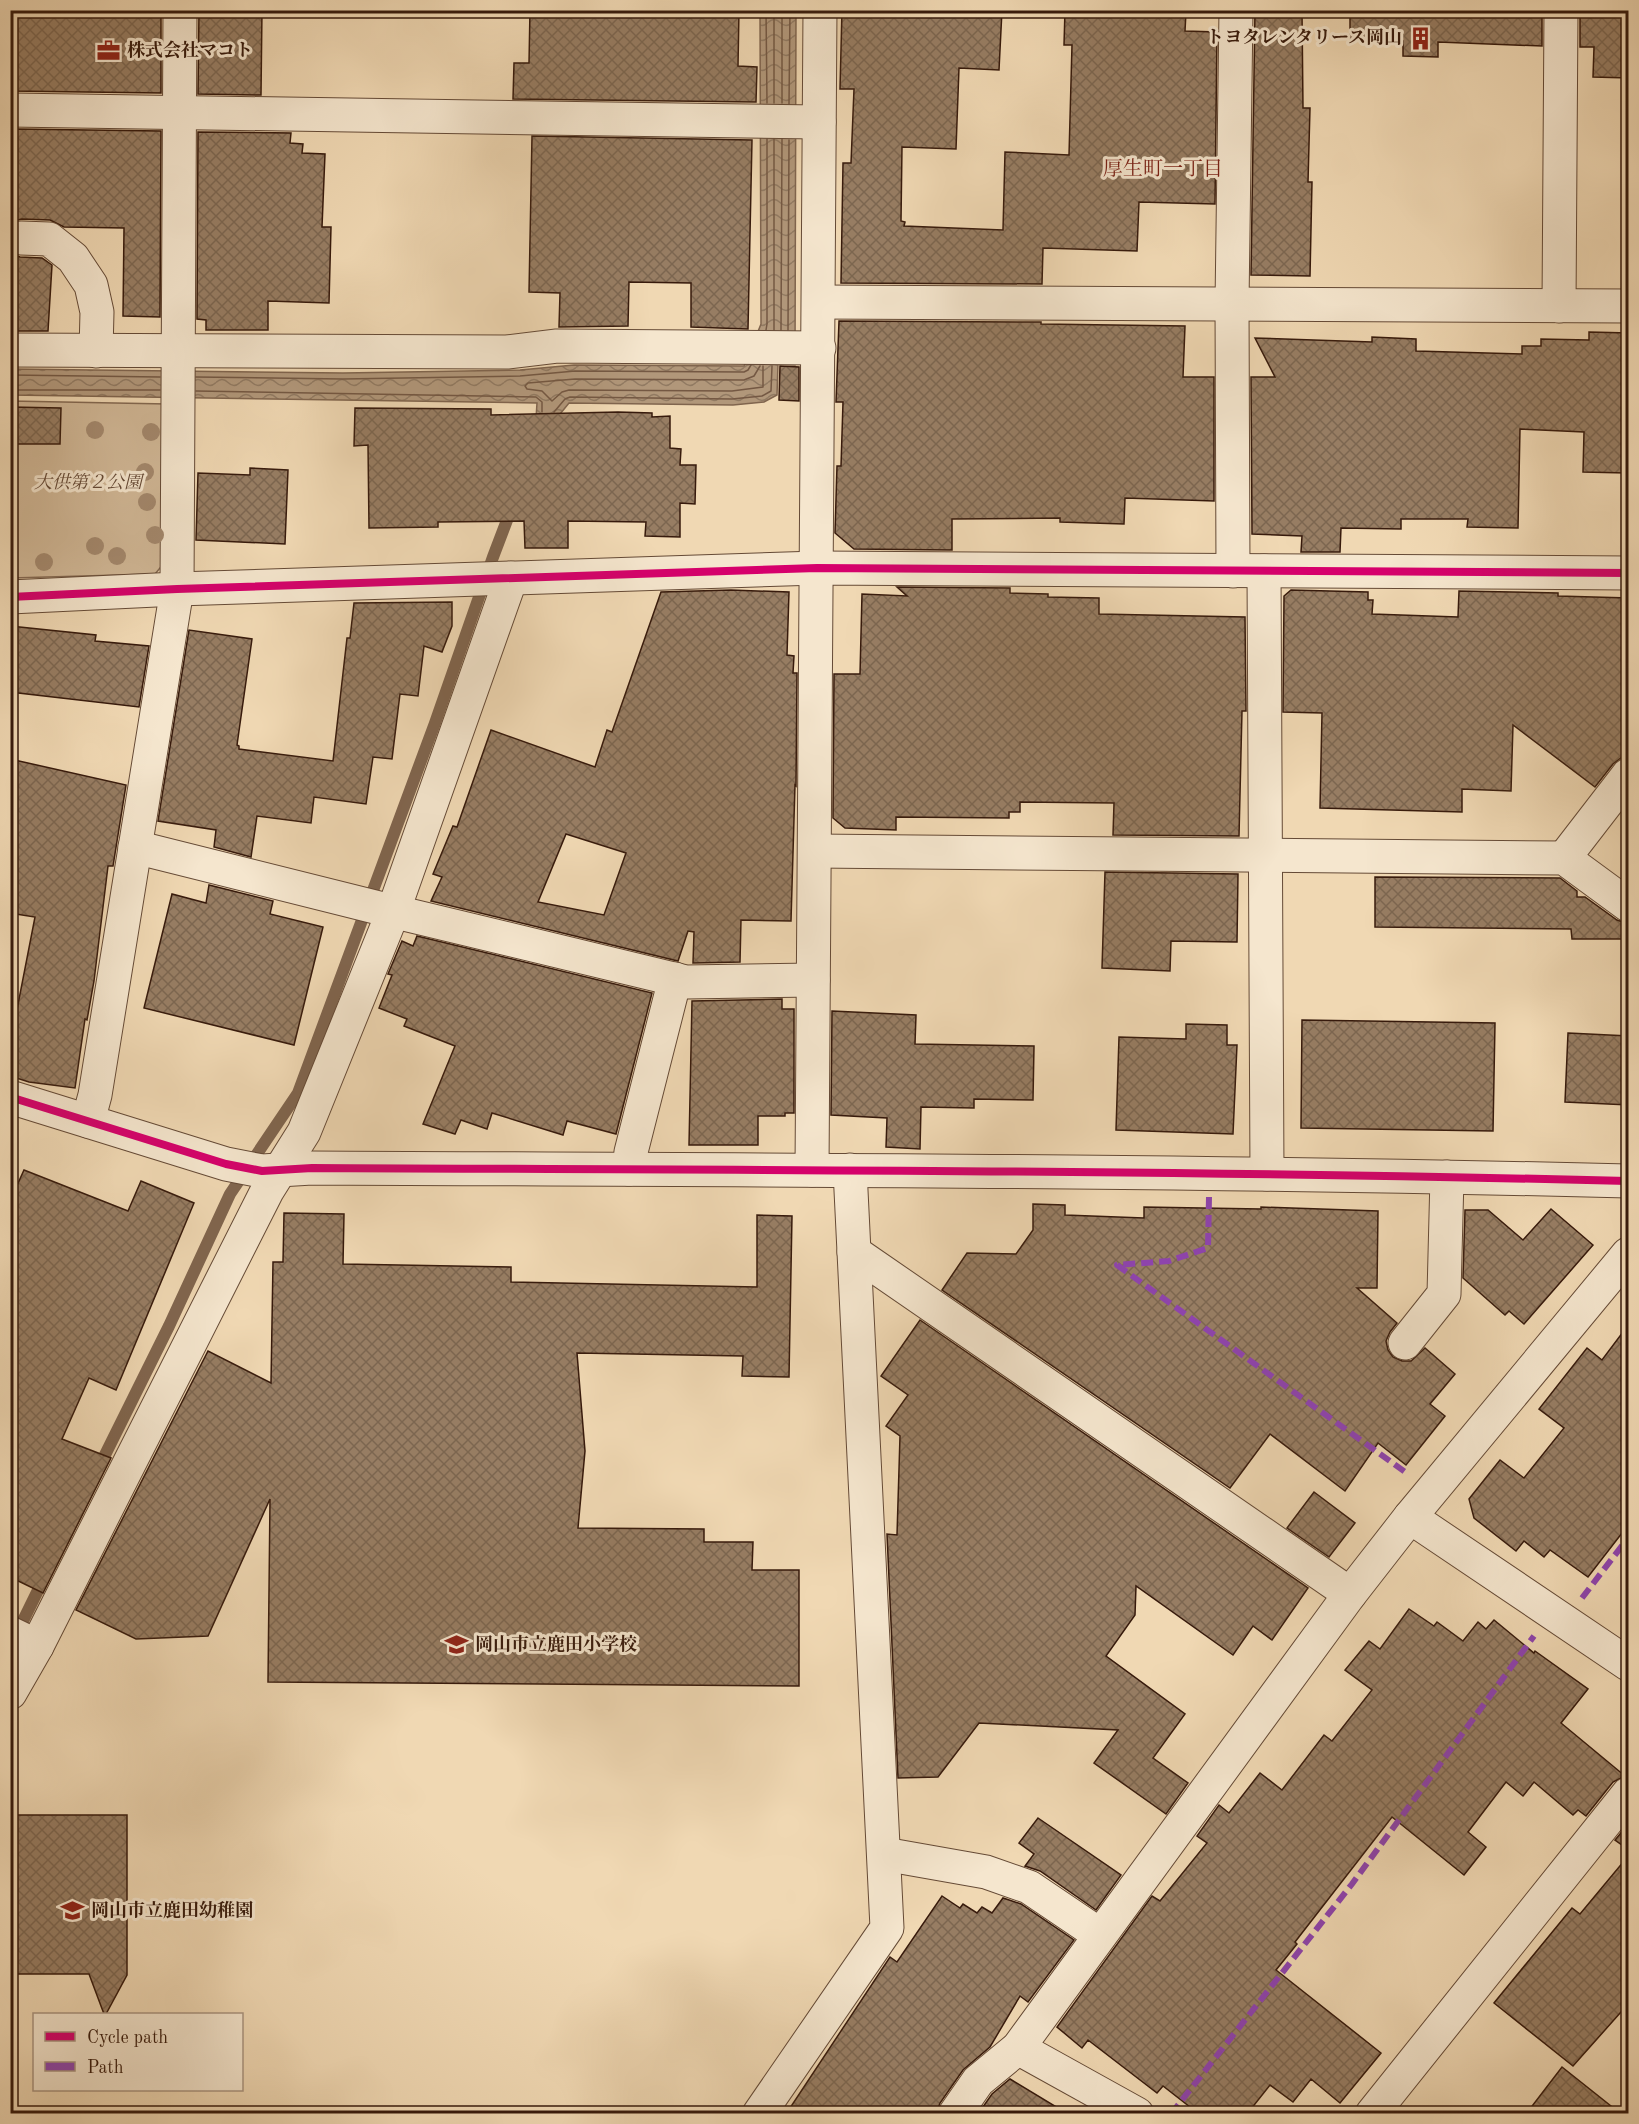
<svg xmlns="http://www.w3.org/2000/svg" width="1639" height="2124" font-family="'Old Standard TT','Noto Serif JP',serif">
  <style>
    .park { fill: #d1b897; stroke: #846952; stroke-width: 1.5 }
    .water { fill: url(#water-waves); stroke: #80654e; stroke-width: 1.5 }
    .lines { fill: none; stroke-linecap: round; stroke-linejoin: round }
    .shore { stroke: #745843; stroke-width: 1.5 }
    .stream { stroke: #80654e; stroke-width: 12 }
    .building { fill: url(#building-cross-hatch); stroke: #371a0c; stroke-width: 1.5; fill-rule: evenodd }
    .minor-casing { stroke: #654a36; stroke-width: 35 }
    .minor { stroke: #f5e6ce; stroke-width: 33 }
    .quiet { stroke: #8e44ad; stroke-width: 6; stroke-dasharray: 12 6; stroke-linecap: butt }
    .cycleway-casing { stroke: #f5e6ce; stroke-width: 11 }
    .cycleway { stroke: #d6006c; stroke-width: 8 }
    .tree { fill: #a4896e }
    .labels { text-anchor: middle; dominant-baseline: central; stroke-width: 6; stroke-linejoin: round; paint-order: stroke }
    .poi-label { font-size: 18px; font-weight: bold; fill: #371a0c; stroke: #f5e6ce; text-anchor: start }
    .park-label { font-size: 18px; font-style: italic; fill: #654936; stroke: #f5e6ce }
    .neighbourhood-label { font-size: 20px; fill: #7a1f14; stroke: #f5e6ce }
  </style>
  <defs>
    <pattern id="water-waves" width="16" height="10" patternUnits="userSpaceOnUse" patternTransform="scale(1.5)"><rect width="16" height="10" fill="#b1977a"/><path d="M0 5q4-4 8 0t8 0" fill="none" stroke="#917a62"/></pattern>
    <pattern id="building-cross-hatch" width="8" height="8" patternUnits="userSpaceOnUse" patternTransform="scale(1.5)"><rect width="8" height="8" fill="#977d63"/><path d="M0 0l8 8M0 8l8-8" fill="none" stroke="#7c6650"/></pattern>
  </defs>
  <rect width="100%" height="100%" fill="#f0d8b3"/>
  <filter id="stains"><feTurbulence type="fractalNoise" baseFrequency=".00333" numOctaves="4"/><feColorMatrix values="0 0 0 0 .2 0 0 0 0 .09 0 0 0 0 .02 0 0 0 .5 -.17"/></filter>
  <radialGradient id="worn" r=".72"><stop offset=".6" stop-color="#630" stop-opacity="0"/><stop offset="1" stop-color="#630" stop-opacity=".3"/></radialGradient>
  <polygon class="park" points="10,401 167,404 165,562 155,574 11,578"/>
  <polygon class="water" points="760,11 796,11 795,365 778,364 777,395 764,402 733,405 569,403 543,435 535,434 537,403 11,395 11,369 343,373 520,370 574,365 744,366 761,324"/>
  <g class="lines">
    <g class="shore">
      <polyline points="766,10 767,103"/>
      <polyline points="774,10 774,103"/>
      <polyline points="782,103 782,10"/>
      <polyline points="789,104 790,10"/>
      <polyline points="766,330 767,324 767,139"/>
      <polyline points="774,330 774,139"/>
      <polyline points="781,330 782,139"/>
      <polyline points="788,330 789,140"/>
      <polyline points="760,366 754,376 744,380 575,379 528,383 525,386 527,389 542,391 552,401 562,392 569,390 732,391 763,387 763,366"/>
      <polyline points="10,375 160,377"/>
      <polyline points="196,377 343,379 520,376 575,371 744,372 748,370 751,365"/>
      <polyline points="10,390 160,390"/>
      <polyline points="196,391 536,397 542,402 542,412"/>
      <polyline points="554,412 565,399 570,397 732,399 762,396 771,391 772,366"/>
    </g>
    <g class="stream">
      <polyline points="98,1469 169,1326 230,1194 298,1093 435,723 493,557 512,507"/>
      <polyline points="17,1633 45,1576"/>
    </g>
  </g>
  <g class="building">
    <polygon points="10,10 161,10 161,93 10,91"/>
    <polygon points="199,10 262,10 261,95 198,94"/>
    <polygon points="530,10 739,10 738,66 757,67 756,102 513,99 514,63 529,63"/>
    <polygon points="842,10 1002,10 999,70 959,68 956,149 902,147 901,221 905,222 904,226 1003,230 1005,152 1069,155 1072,45 1064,45 1065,10 1186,12 1185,31 1217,32 1215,204 1139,202 1137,251 1043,248 1042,284 841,283 843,163 851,163 854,89 840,89"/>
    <polygon points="1255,10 1302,11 1303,108 1310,108 1308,182 1312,182 1310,276 1251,275"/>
    <polygon points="1350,10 1542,12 1542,46 1438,42 1438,57 1403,56 1403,41 1350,39"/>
    <polygon points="1595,10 1629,10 1629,78 1593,77 1594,47 1580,47 1580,13 1595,14"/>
    <polygon points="16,129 161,131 160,317 123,316 124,228 64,227 50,220 22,219 13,221"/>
    <polygon points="198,132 291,133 290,143 303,144 302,153 325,154 322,227 331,227 329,303 268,301 268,330 206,330 206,320 197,319"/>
    <polygon points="532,136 752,140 748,329 691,327 691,283 629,282 628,326 559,327 560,293 529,292"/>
    <polygon points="12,254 20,257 42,258 52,265 48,331 10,331 10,257"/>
    <polygon points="839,321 1041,322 1041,324 1185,326 1183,377 1214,377 1214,501 1125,498 1124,524 1060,522 1060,518 952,519 952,550 854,549 835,533 837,466 841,466 843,402 836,402"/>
    <polygon points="1589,332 1629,333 1626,473 1583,472 1584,432 1520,429 1518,528 1467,527 1468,519 1401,519 1401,529 1341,528 1340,552 1301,552 1302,536 1252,534 1251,377 1275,377 1255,338 1372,342 1372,337 1416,339 1416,351 1522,354 1522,346 1541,346 1541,339 1589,340"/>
    <polygon points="780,366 799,367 799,401 779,400"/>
    <polygon points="10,407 61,408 60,444 15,444 15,440 10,440"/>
    <polygon points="355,408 491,409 491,415 618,412 652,413 652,417 670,416 670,448 681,449 680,465 696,465 695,504 680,503 680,537 645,536 646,522 568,521 568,548 525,548 524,521 438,522 438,527 369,528 368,445 354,446"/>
    <polygon points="250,468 288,470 285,544 196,540 198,473 250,475"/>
    <polygon points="897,587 1010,588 1010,593 1048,594 1048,597 1099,598 1099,614 1245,617 1246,711 1242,711 1239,836 1113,835 1114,803 1020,802 1020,812 1009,812 1009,818 896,817 896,830 845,828 833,818 834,674 860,674 862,594 907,596"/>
    <path d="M731,590L789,592L787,655L794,656L793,673H797L796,786L795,785L791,921L741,920L740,962L693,963L694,932L688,931L678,961L431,901L442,877L433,874L453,826L457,827L491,730L595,767L607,730L612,732L661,592ZM566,834L626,853L604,915L538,902Z"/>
    <polygon points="1291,590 1368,592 1368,600 1373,600 1372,614 1458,617 1459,591 1558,593 1558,596 1629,598 1629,748 1622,757 1613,764 1595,787 1513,725 1511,791 1462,789 1462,812 1320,808 1322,713 1283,712 1284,596"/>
    <polygon points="452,602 452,626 442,652 424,646 418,696 400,694 392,759 373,757 366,804 314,797 311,823 257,816 251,857 214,847 216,830 158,821 189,630 252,639 237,745 239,746 239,749 333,761 347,638 350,638 354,603"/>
    <polygon points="10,626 96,635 95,641 149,646 139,707 10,692"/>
    <polygon points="10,759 126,785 113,866 108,866 94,981 87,1020 85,1019 75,1088 29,1082 10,1076 10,1024 14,1025 35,917 10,913"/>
    <polygon points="1105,872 1238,874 1237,942 1171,941 1170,971 1102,968"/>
    <polygon points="1375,877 1560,878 1577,891 1577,897 1585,897 1617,920 1629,924 1629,939 1572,939 1571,929 1375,927"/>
    <polygon points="209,885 273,901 270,914 323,927 294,1045 144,1008 172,894 206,903"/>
    <polygon points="417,936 652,993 616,1134 567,1121 563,1135 492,1113 487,1129 461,1120 455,1134 423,1124 455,1046 404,1026 407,1019 379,1008 392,975 388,974 402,941 413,946"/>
    <polygon points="782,999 782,1009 794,1009 794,1113 785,1113 785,1116 758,1116 758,1145 689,1145 692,1001"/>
    <polygon points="832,1011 916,1015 915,1044 1034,1046 1033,1100 974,1099 974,1108 921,1107 920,1149 886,1147 887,1118 831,1115"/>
    <polygon points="1302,1020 1495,1023 1493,1131 1301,1128"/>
    <polygon points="1186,1024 1227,1025 1227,1045 1237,1045 1233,1134 1116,1130 1119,1037 1186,1039"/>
    <polygon points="1568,1033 1629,1036 1629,1105 1565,1102"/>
    <polygon points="24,1170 128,1211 141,1181 194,1203 116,1390 89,1378 62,1439 111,1458 43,1593 10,1577 10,1201"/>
    <polygon points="1033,1204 1065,1205 1065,1215 1144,1218 1144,1207 1261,1209 1261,1207 1378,1211 1377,1288 1357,1288 1397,1323 1390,1332 1386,1341 1388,1350 1393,1357 1402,1361 1411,1361 1425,1348 1455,1374 1430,1404 1445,1416 1406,1465 1378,1443 1345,1491 1270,1434 1230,1488 942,1290 967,1253 1016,1254 1033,1230"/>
    <polygon points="1551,1209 1593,1245 1524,1324 1509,1311 1505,1315 1463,1278 1465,1210 1488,1210 1523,1240"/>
    <polygon points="284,1213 344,1214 343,1264 511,1267 511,1282 757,1287 757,1215 792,1216 789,1377 742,1376 743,1356 577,1353 585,1451 578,1528 704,1529 704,1542 753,1542 752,1570 799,1570 799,1686 268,1682 270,1499 208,1636 136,1639 76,1610 208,1351 271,1383 273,1262 283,1262"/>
    <polygon points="920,1320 1308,1588 1272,1640 1253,1626 1233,1655 1136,1586 1135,1615 1106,1656 1185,1714 1153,1758 1188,1783 1166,1814 1094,1763 1118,1730 979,1723 938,1777 898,1778 887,1534 897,1535 900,1436 886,1426 908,1395 881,1376"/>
    <polygon points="1629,1324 1629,1524 1588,1577 1550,1550 1544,1557 1524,1541 1516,1551 1474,1518 1469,1499 1500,1460 1524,1478 1564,1428 1539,1409 1587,1348 1602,1360"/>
    <polygon points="1314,1492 1355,1523 1329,1557 1287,1528"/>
    <polygon points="1409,1609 1434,1626 1437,1622 1463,1641 1478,1622 1486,1629 1494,1620 1534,1653 1535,1651 1588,1689 1561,1723 1625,1776 1613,1782 1586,1816 1578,1810 1573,1815 1534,1782 1523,1796 1506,1782 1468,1832 1486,1847 1464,1875 1392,1817 1295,1942 1297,1944 1276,1970 1381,2053 1340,2103 1311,2079 1293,2102 1270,2085 1247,2114 1199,2114 1163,2086 1157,2093 1088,2040 1082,2048 1057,2027 1152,1896 1160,1901 1207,1843 1197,1836 1219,1805 1229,1813 1260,1773 1282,1790 1324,1735 1332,1741 1372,1690 1345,1670 1369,1641 1380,1649"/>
    <polygon points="14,1815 127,1815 127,1975 106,2014 104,2014 89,1974 10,1974 10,1861 14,1861"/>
    <polygon points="1038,1818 1121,1875 1096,1910 1040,1871 1025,1866 1034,1854 1019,1843"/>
    <polygon points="1629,1823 1629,1850 1615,1840"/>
    <polygon points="1629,1855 1629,2003 1573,2066 1494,2003 1572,1908 1580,1914"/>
    <polygon points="942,1896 960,1908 963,1904 977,1913 982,1907 992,1913 1003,1898 1021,1904 1074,1940 1028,2002 1020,1996 990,2047 963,2070 940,2103 936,2114 786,2114 890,1957 897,1962"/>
    <polygon points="1562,2067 1621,2114 1526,2114"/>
    <polygon points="1010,2079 1068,2114 978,2114 992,2094"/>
  </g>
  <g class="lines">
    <defs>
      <g id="minor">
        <polyline points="10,110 819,122"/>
        <polyline points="21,238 49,239 73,258 91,285 97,312 96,351"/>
        <polyline points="819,302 1628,306"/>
        <polyline points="1559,306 1561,10"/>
        <polyline points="10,350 507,352 557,346 819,348"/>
        <polyline points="1233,571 1232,304 1236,10"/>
        <polyline points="1264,571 1267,1174"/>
        <polyline points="10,597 177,589 817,568 1628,573"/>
        <polyline points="135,847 379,908 686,982 813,980"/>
        <polyline points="815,851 1564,858 1628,905"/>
        <polyline points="1564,858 1628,775"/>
        <path d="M10,1097L226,1164L262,1171L312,1168C751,1170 1190,1170 1628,1181"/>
        <polyline points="88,1121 95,1095 177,589 180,10"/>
        <polyline points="629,1169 631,1152 675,979"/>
        <polyline points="812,1170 820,10"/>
        <polyline points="854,1252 1350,1594"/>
        <polyline points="1405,1343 1444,1294 1447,1177"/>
        <polyline points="1410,1517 1628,1664"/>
        <polyline points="10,1633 37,1646"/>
        <polyline points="10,1693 37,1646 267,1191 304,1132 393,912 511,578"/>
        <polyline points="884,1854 986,1872 1029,1887 1100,1935"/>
        <polyline points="1018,2048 1137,2114"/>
        <polyline points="759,2114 887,1928 850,1170"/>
        <polyline points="955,2114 978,2081 1018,2048 1350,1594 1410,1517 1628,1254"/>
        <polyline points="1372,2114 1628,1794"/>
      </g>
    </defs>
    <use href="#minor" class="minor-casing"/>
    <use href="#minor" class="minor"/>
    <g class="quiet">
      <polyline points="1209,1197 1208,1248 1169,1261 1117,1265 1408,1474"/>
      <polyline points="1582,1598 1628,1538"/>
      <polyline points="1171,2114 1352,1884 1534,1636"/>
    </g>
    <defs>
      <g id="cycleway">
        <polyline points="10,597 177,589 817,568 1628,573"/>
        <path d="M10,1097L226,1164L262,1171L312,1168C751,1170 1190,1170 1628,1181"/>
      </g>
    </defs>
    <use href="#cycleway" class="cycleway-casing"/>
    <use href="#cycleway" class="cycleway"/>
  </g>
  <g class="tree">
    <circle cx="95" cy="430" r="9"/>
    <circle cx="151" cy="432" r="9"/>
    <circle cx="145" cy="472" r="9"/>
    <circle cx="147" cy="502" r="9"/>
    <circle cx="155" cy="535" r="9"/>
    <circle cx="95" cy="546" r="9"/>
    <circle cx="117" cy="556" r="9"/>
    <circle cx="44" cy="562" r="9"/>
  </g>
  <defs>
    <symbol id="building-bare" viewBox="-9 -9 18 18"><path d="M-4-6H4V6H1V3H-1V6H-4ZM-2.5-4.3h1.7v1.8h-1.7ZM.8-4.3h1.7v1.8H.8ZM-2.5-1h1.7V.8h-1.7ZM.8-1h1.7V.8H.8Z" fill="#8f2418" stroke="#f5e6ce" stroke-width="2.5" paint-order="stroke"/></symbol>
    <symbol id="office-bare" viewBox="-9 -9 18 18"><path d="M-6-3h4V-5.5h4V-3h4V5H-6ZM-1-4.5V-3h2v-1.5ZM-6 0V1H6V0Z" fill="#8f2418" stroke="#f5e6ce" stroke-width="2.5" paint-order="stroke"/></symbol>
    <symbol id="school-bare" viewBox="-9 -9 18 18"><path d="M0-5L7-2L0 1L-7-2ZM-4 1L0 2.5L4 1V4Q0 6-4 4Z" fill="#8f2418" stroke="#f5e6ce" stroke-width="2.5" paint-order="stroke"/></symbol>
  </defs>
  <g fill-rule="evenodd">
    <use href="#building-bare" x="1404" y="22" width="33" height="33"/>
    <use href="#office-bare" x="92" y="34" width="33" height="33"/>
    <use href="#school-bare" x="440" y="1628" width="33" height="33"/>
    <use href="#school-bare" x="56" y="1894" width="33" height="33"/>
  </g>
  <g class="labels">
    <g class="poi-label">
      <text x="1402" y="38" text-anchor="end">トヨタレンタリース岡山</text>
      <text x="127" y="51">株式会社マコト</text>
      <text x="475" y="1645">岡山市立鹿田小学校</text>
      <text x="91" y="1911">岡山市立鹿田幼稚園</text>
    </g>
    <g class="park-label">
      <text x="88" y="483">大供第２公園</text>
    </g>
    <g class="neighbourhood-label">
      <text x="1163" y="170">厚生町一丁目</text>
    </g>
  </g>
  <rect width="1639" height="2124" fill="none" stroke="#f0d8b3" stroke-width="36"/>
  <rect x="12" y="12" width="1615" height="2100" fill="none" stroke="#371a0c" stroke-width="3"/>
  <rect x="18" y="18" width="1603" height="2088" fill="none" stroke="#371a0c" stroke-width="1.5"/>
  <rect x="33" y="2013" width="210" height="78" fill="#f5e6ce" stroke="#a99480" stroke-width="1.5"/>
  <rect x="45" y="2032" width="30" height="9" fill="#d6006c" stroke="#a99480" stroke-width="1.5"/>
  <text x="87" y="2043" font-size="18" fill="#371a0c">Cycle path</text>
  <rect x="45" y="2062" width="30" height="9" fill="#8e44ad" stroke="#a99480" stroke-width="1.5"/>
  <text x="87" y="2073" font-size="18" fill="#371a0c">Path</text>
  <rect width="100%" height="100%" filter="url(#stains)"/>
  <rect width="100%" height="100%" fill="url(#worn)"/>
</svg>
